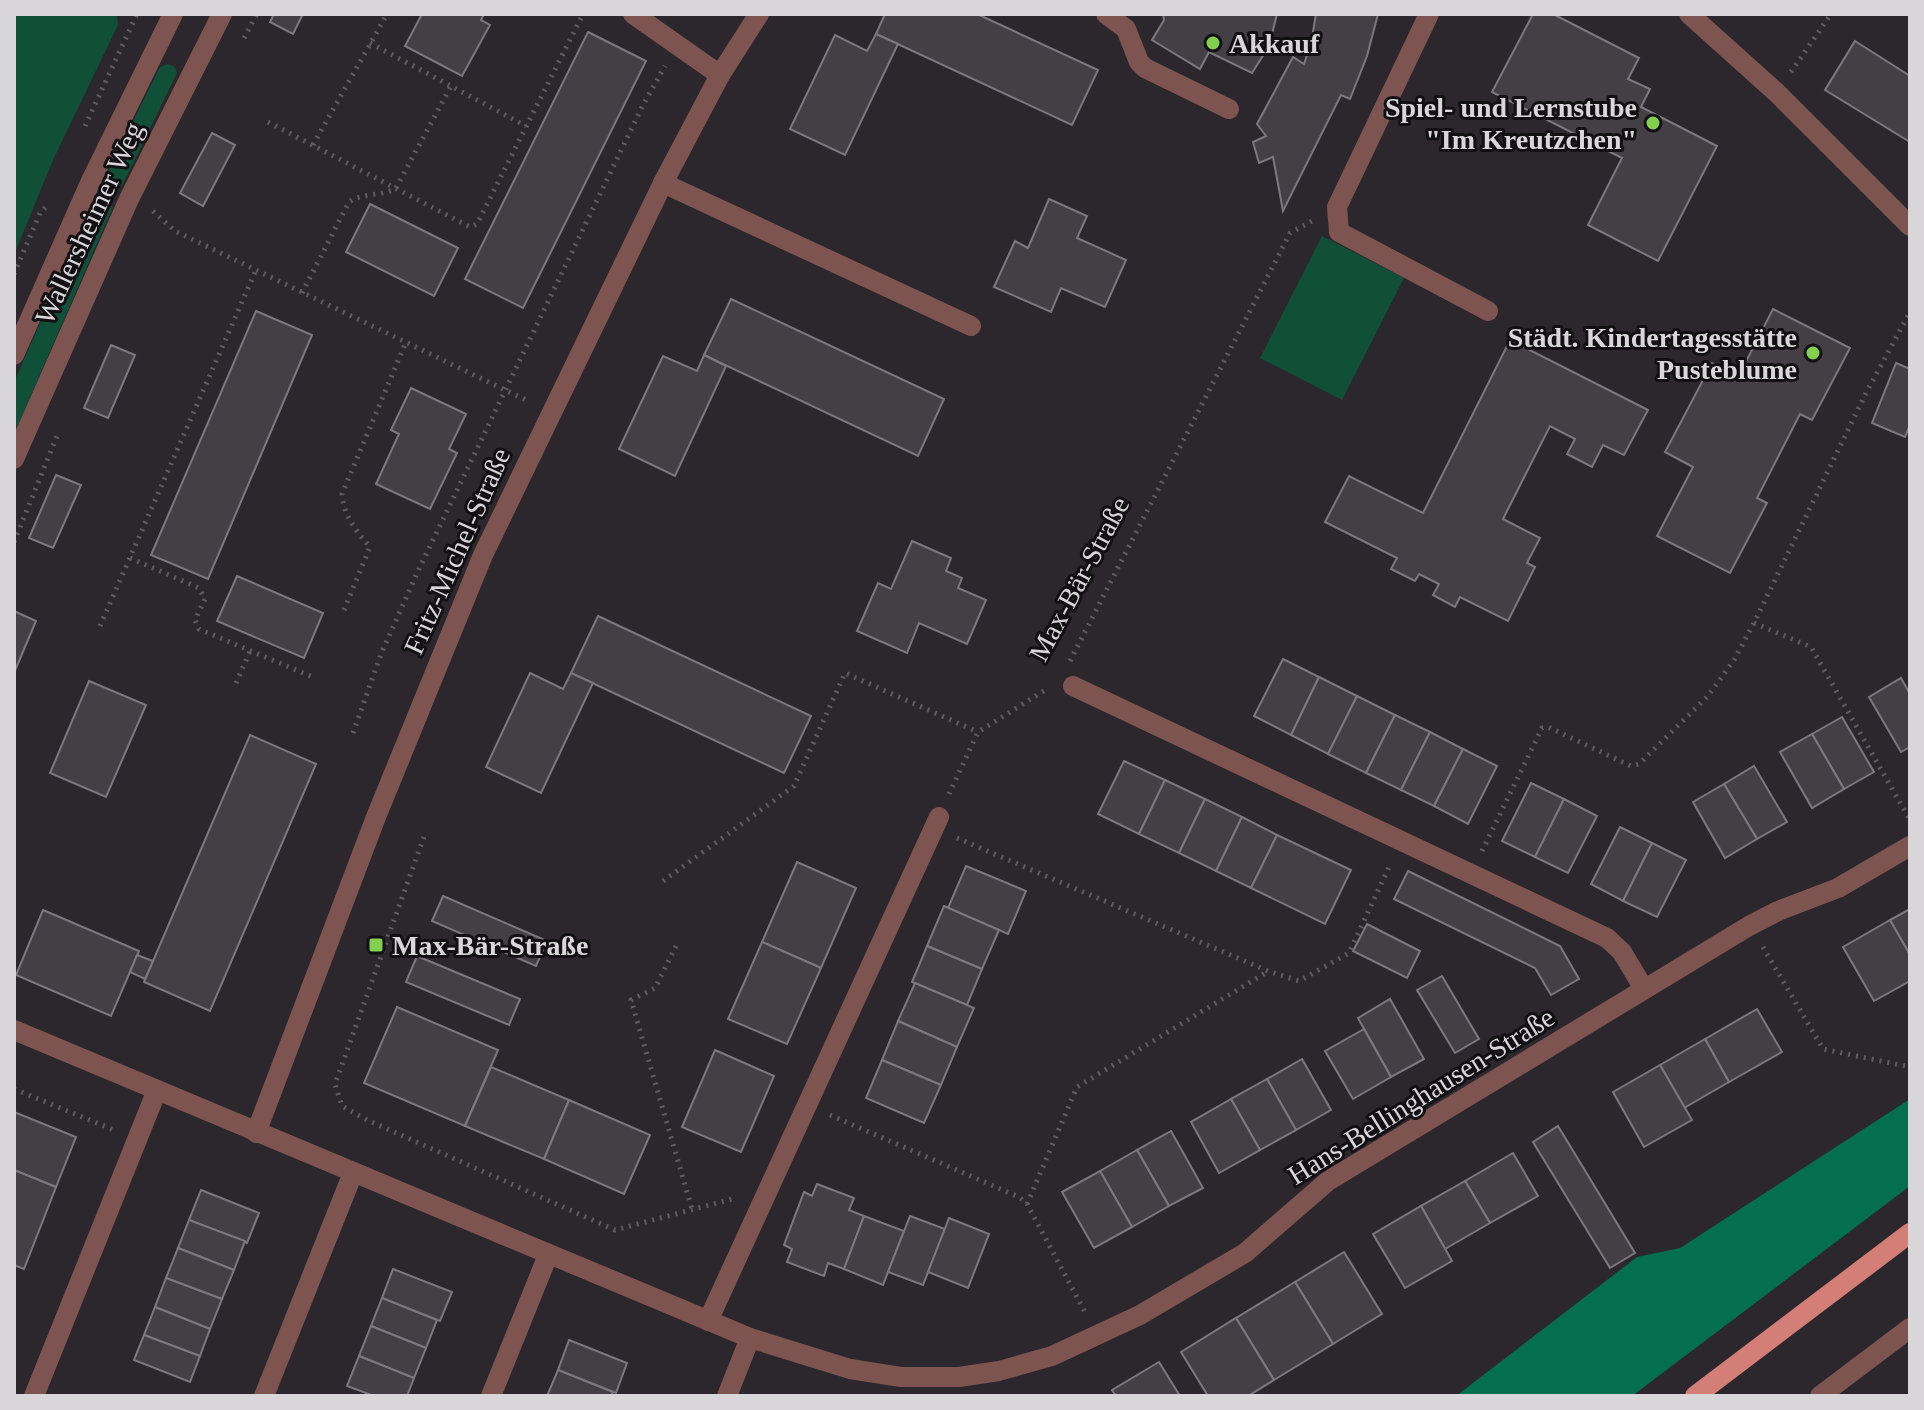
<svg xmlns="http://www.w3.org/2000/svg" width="1924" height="1410" font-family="Georgia,serif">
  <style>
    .green { fill: #104f38 }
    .forest { fill: #046f4e }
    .building { fill: #433f45; stroke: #7d787f; stroke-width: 2 }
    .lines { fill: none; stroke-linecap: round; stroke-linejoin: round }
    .path { stroke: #605c61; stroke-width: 5; stroke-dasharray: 2 6; stroke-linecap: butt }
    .minor { stroke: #7e5450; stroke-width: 20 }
    .major { stroke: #d37e77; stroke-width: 20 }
    .poi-dot { fill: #83d04f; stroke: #121013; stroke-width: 3 }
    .labels { text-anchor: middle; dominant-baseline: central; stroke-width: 6; stroke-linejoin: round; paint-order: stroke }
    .poi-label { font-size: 28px; font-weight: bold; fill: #d9d6da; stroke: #121013; text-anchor: start }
    .street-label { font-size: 28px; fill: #d9d6da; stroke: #121013 }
  </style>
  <rect width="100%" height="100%" fill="#2b272c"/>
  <g class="green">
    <polygon points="14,14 117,14 118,25 53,160 14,255"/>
    <polygon points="168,64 175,67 177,73 122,186 105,178 160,67"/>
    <polygon points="95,200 113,207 14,434 14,382"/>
    <polygon points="1322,236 1404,278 1342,400 1260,358"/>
  </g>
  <polygon class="forest" points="1910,1099 1910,1186 1632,1396 1456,1396 1637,1257 1680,1248"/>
  <g class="building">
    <polygon points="274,14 303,14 293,34 270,22"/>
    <polygon points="422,14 484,14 481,20 490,25 462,76 405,46"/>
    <polygon points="885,14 977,14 1098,70 1072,125 876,34"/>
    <polygon points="1163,14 1277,14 1269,46 1252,73 1209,52 1200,69 1152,40 1164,20"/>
    <polygon points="1316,14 1378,14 1367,56 1350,99 1341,95 1283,211 1273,157 1259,163 1253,142 1266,136 1257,124 1293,57 1304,64 1311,43"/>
    <polygon points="1533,14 1553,14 1639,58 1628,79 1650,89 1641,107 1717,146 1658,261 1588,225 1622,158 1492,92"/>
    <polygon points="588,32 646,61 523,308 465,279"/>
    <polygon points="876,34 898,44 845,155 790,129 835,35 867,51"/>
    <polygon points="1855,41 1910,76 1910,142 1825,90"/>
    <polygon points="212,133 235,145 203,206 180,193"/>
    <polygon points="1049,199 1087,216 1077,238 1126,260 1105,307 1061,288 1051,312 994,287 1015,241 1028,248"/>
    <polygon points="370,204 458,248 434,296 346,252"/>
    <polygon points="731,299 944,399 918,456 704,355"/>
    <polygon points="1773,309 1850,348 1812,420 1800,414 1757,498 1767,503 1730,573 1657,536 1693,467 1665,452 1712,363 1738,377"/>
    <polygon points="256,311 312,335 208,579 151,555"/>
    <polygon points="1510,340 1648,410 1624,455 1603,445 1592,467 1567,454 1575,439 1550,426 1503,519 1540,538 1527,563 1535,567 1508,621 1460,597 1455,607 1433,595 1439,584 1419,574 1415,581 1391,569 1397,558 1325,522 1349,476 1423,513"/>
    <polygon points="111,345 135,355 108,418 84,408"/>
    <polygon points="704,355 726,366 675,476 619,449 663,356 697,371"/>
    <polygon points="1896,363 1910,369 1910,425 1905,437 1872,423"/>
    <polygon points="411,388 466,414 449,449 457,453 430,509 376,484 399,434 391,430"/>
    <polygon points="56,475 81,485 53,548 29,538"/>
    <polygon points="912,541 951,558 946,571 962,578 958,588 986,600 967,644 919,623 907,653 857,631 878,583 891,589"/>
    <polygon points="237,576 323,613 304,658 217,621"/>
    <polygon points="14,611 36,621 14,673"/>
    <polygon points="598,616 811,716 784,773 571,673"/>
    <polygon points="1283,659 1319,677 1291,735 1254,716"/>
    <polygon points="530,673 563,689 571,673 593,683 541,793 486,767"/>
    <polygon points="1319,677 1357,696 1328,754 1291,735"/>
    <polygon points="1901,678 1910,694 1910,747 1901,752 1869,697"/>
    <polygon points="89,681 146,705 106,797 50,773"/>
    <polygon points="1357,696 1395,715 1366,773 1328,754"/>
    <polygon points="1395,715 1430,732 1401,790 1366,773"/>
    <polygon points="1842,717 1874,772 1844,789 1812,734"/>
    <polygon points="1430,732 1463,749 1434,806 1401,790"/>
    <polygon points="1812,734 1844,789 1812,808 1780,752"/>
    <polygon points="250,735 316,764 210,1011 144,982"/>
    <polygon points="1463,749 1497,766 1468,824 1434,806"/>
    <polygon points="1124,761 1165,780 1139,834 1098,814"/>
    <polygon points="1754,766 1787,822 1757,839 1724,784"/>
    <polygon points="1165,780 1205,799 1179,853 1139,834"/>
    <polygon points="1531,783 1564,799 1535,857 1502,841"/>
    <polygon points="1724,784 1757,839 1725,858 1693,802"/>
    <polygon points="1205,799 1242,817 1216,871 1179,853"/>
    <polygon points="1564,799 1597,816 1568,873 1535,857"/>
    <polygon points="1242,817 1277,835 1251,888 1216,871"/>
    <polygon points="1620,827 1652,843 1623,901 1591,884"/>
    <polygon points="1277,835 1351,870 1325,924 1251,888"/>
    <polygon points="1652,843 1686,860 1657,917 1623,901"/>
    <polygon points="797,862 856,888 821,968 762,942"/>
    <polygon points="966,866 1026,891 1008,934 948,908"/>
    <polygon points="1408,871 1560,946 1579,979 1551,995 1535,968 1394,899"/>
    <polygon points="443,896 547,941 536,966 432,921"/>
    <polygon points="944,906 999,930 982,969 927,946"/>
    <polygon points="1910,909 1910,955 1890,920"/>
    <polygon points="43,910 139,951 111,1016 16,975"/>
    <polygon points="1890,920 1910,955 1910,981 1874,1001 1843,947"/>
    <polygon points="1367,924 1420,951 1407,978 1353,951"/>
    <polygon points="762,942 821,968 787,1044 728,1019"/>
    <polygon points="927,946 982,969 967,1005 912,982"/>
    <polygon points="137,955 153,961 145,979 130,972"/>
    <polygon points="417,956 520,999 509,1025 406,982"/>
    <polygon points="1442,976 1479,1039 1455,1053 1417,990"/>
    <polygon points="915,983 974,1008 957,1047 898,1021"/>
    <polygon points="1390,999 1424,1059 1391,1077 1358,1018"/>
    <polygon points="397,1007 498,1050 465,1126 364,1083"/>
    <polygon points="1757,1009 1782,1052 1729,1082 1705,1039"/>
    <polygon points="898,1021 957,1047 941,1085 882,1060"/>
    <polygon points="1364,1029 1391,1077 1353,1099 1325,1051"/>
    <polygon points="1705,1039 1729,1082 1684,1108 1660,1065"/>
    <polygon points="715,1050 774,1076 741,1152 682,1127"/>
    <polygon points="1302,1059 1331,1110 1296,1130 1267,1079"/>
    <polygon points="882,1060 941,1085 924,1123 866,1098"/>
    <polygon points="1660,1065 1692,1120 1644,1147 1613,1092"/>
    <polygon points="491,1067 569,1100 544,1159 465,1126"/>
    <polygon points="1267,1079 1296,1130 1260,1150 1231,1099"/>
    <polygon points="1231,1099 1260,1150 1219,1173 1191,1122"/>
    <polygon points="569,1100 650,1135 624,1194 544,1159"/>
    <polygon points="14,1112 76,1137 56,1187 14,1170"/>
    <polygon points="1558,1126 1635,1253 1610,1268 1533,1142"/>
    <polygon points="1171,1131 1203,1188 1169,1206 1137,1150"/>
    <polygon points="1137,1150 1169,1206 1132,1227 1100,1171"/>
    <polygon points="1513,1153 1538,1196 1490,1223 1465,1181"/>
    <polygon points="14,1170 56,1187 24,1269 14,1265"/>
    <polygon points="1100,1171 1132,1227 1094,1248 1062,1192"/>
    <polygon points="1465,1181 1490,1223 1445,1249 1421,1206"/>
    <polygon points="817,1184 854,1198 849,1210 864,1216 844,1269 828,1263 824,1276 787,1262 792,1249 784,1245 804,1192 812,1196"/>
    <polygon points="201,1190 259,1213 247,1243 189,1220"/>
    <polygon points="1421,1206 1452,1261 1405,1288 1373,1234"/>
    <polygon points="864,1216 904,1231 883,1285 844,1269"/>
    <polygon points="910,1216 945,1229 923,1285 888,1272"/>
    <polygon points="949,1218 989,1234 968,1288 928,1272"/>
    <polygon points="189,1220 245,1241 234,1270 178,1248"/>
    <polygon points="178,1248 234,1270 222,1299 166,1278"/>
    <polygon points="1344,1252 1382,1314 1333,1344 1295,1282"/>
    <polygon points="393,1269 452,1292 440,1321 382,1298"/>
    <polygon points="166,1278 222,1299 210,1329 155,1307"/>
    <polygon points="1295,1282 1333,1344 1274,1380 1236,1318"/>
    <polygon points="382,1298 437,1320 426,1348 371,1326"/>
    <polygon points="155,1307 210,1329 200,1356 144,1335"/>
    <polygon points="1236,1318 1274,1380 1248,1396 1208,1396 1181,1352"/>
    <polygon points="371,1326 426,1348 414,1378 359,1356"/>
    <polygon points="144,1335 200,1356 190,1382 134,1360"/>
    <polygon points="569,1340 627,1363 616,1393 558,1370"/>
    <polygon points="359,1356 414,1378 407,1396 374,1396 347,1386"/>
    <polygon points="1159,1362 1180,1396 1116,1396 1112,1390"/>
    <polygon points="558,1370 613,1392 611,1396 547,1396"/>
  </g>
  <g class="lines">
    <g class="path">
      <polyline points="244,38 257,14"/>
      <polyline points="370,43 526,126"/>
      <polyline points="1791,72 1831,14"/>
      <polyline points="268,122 470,227 477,224 583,14"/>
      <polyline points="85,126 137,14"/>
      <polyline points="313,145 387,14"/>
      <polyline points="153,211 175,231 528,401"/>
      <polyline points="14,274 40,213 49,204"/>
      <path d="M302,293L349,202C364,192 381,197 396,188L451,86"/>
      <polyline points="14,542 59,431"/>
      <polyline points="130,558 199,588 205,599 195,620 199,629 315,678"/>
      <path d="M344,610L370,547C355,530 344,516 342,494L406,342"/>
      <polyline points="1754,623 1811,647 1910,820"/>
      <polyline points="100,626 256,270"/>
      <polyline points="1070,661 1290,233 1312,221"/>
      <polyline points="236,683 250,651"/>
      <polyline points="353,733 381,654 418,571 642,107 665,66"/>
      <polyline points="949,794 978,732 1047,689"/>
      <polyline points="424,837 335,1084 342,1106 367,1120 615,1230 736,1198"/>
      <polyline points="957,838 1268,971 1299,981 1349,953 1390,865"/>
      <polyline points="1482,851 1542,728 1548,727 1631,766 1639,764 1708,696 1734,660 1754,623 1866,393 1910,312"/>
      <polyline points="663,881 794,786 845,673 978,732"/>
      <polyline points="676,946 655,988 631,1000 692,1209"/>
      <polyline points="1763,947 1823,1049 1910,1067"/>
      <polyline points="14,1089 114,1130"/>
      <polyline points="830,1115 1019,1197 1027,1204 1086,1314"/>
      <polyline points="1027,1204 1077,1087 1267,972"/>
    </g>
    <g class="minor">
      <polyline points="633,14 720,75"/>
      <polyline points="1106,14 1126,29 1139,62 1145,68 1229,109"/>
      <polyline points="1429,14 1337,207 1339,232 1488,311"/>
      <polyline points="1689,14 1777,93 1910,226"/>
      <polyline points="663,183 971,326"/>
      <polyline points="14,355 90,183 173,14"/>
      <polyline points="14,459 129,199 222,14"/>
      <polyline points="1073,686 1607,938 1622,952 1644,989"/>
      <polyline points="14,1030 750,1338 850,1369 901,1377 959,1377 999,1371 1052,1356 1140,1315 1245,1253 1328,1181 1749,926 1778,911 1838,888 1910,846"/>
      <polyline points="256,1133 376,817 483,555 663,183 720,75 759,14"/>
      <polyline points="708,1321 939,817"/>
      <polyline points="34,1396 157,1090"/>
      <polyline points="264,1396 353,1173"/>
      <polyline points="491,1396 548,1255"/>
      <polyline points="727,1396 750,1338"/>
      <polyline points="1820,1396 1910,1328"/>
    </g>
    <polyline class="major" points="1695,1396 1910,1233"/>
  </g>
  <g class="poi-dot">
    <circle cx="1213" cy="43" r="8"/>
    <circle cx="1653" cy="123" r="8"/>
    <circle cx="1813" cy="353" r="8"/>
    <rect x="368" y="937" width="16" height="16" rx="4"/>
  </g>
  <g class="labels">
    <g class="poi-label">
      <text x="1229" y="43">Akkauf</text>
      <text x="1637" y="107" text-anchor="end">Spiel- und Lernstube<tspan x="1637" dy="32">"Im Kreutzchen"</tspan></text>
      <text x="1797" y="337" text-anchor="end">Städt. Kindertagesstätte<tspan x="1797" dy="32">Pusteblume</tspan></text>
      <text x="392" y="945">Max-Bär-Straße</text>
    </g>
    <g class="street-label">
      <text transform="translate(89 223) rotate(-65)">Wallersheimer Weg</text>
      <text transform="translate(457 551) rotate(-66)">Fritz-Michel-Straße</text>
      <text transform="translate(1079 579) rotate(-62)">Max-Bär-Straße</text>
      <text transform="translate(1421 1096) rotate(-32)">Hans-Bellinghausen-Straße</text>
    </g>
  </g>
  <rect width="1924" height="1410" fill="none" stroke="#d9d6da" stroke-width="32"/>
</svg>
